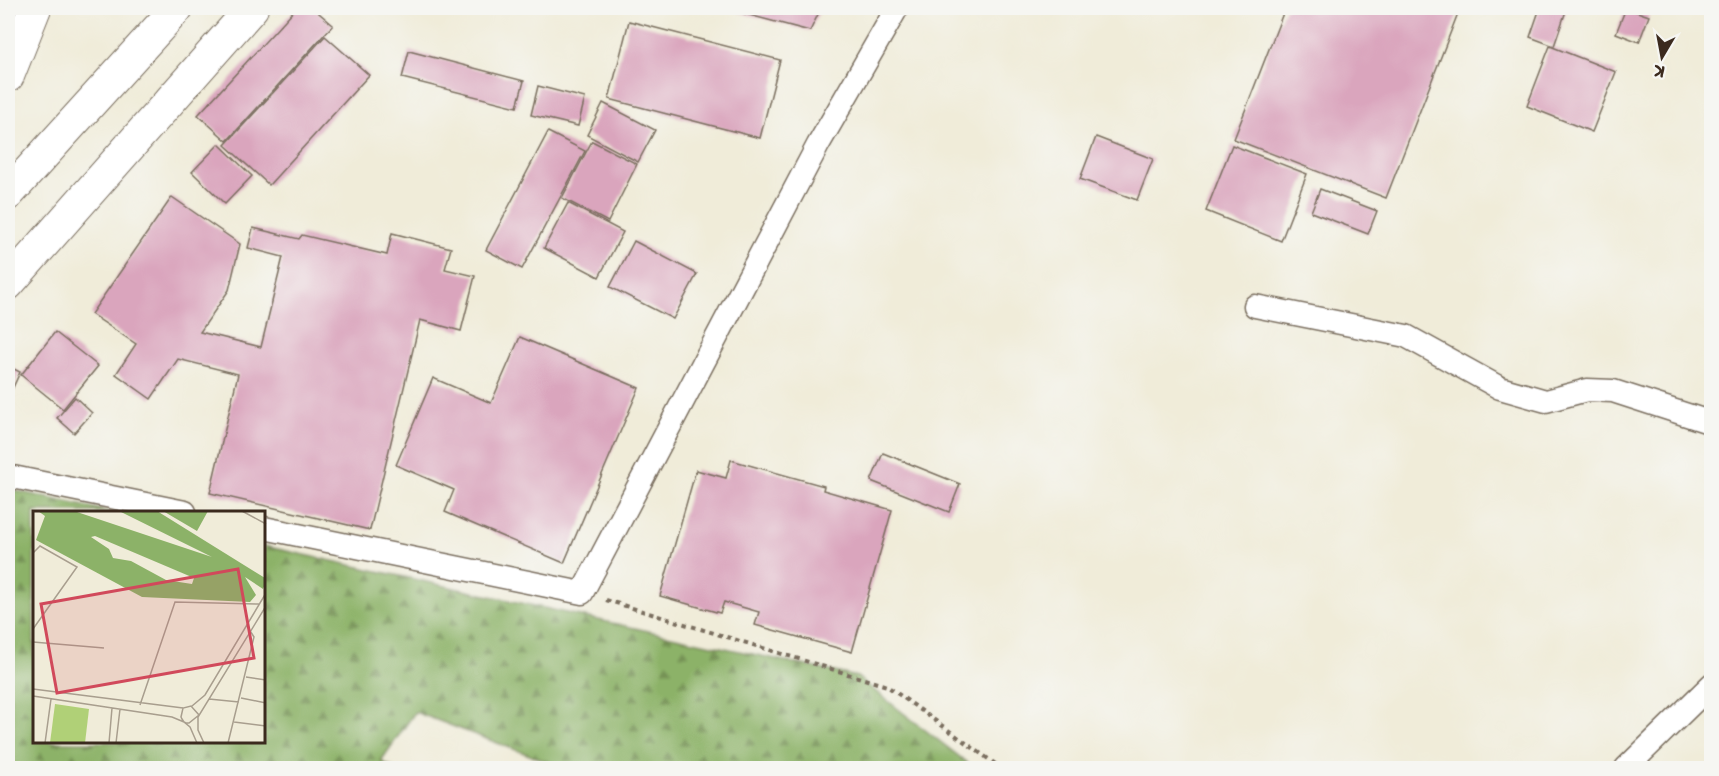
<svg xmlns="http://www.w3.org/2000/svg" width="1719" height="776" font-family="'Shantell Sans',sans-serif">
  <style>
    .forest { fill: url(#forest-firs); stroke: #646e43; stroke-width: 1.5 }
    .building { fill: #daa5bd }
    .lines { fill: none; stroke-linecap: round; stroke-linejoin: round }
    .street-casing { stroke: #7a6e5f; stroke-width: 25 }
    .secondary-casing { stroke: #7a6e5f; stroke-width: 34 }
    .path { stroke: #7a6e5f; stroke-width: 4; stroke-dasharray: 4.5 4.5; stroke-linecap: butt }
    .street { stroke: #fff; stroke-width: 22 }
    .secondary { stroke: #fff; stroke-width: 32 }
    .inset-road { fill: none; stroke: #a89e8e; stroke-width: 1.5 }
    .view { fill: #d1495b; fill-opacity: 0.15; stroke: #d1495b; stroke-width: 3 }
    .inset-edge { fill: none; stroke: #3b2a1e; stroke-width: 3 }
  </style>
  <defs>
    <pattern id="forest-firs" width="22" height="20" patternUnits="userSpaceOnUse" patternTransform="scale(1.5)"><rect width="22" height="20" fill="#8cb268"/><path d="M5 1l3.5 6h-7zM16 11l3.5 6h-7z" fill="#749155"/></pattern>
  </defs>
  <rect width="100%" height="100%" fill="#f6f6f2"/>
  <filter id="ink" filterUnits="userSpaceOnUse"><feTurbulence type="fractalNoise" baseFrequency=".0167" numOctaves="2"/><feDisplacementMap in="SourceGraphic" scale="12" xChannelSelector="R" yChannelSelector="G"/><feConvolveMatrix kernelMatrix="1 2 1 2 8 2 1 2 1" color-interpolation-filters="sRGB"/></filter>
  <filter id="wash" filterUnits="userSpaceOnUse"><feTurbulence type="fractalNoise" baseFrequency=".008" numOctaves="4" result="noise"/><feDisplacementMap in="SourceGraphic" scale="24" xChannelSelector="R" yChannelSelector="G"/><feGaussianBlur stdDeviation="1.35" result="paint"/><feColorMatrix in="noise" values="0 0 0 0 0 0 0 0 0 0 0 0 0 0 0 0 0 1.4 0 .05"/><feComposite in="paint" operator="in"/></filter>
  <g filter="url(#wash)">
    <rect width="100%" height="100%" fill="#f0ecd9"/>
    <polygon class="forest" points="8,489 111,512 34,512 34,742 264,742 264,546 857,677 974,768 564,768 415,712 381,761 393,768 8,768"/>
    <g id="blocks">
      <g class="building">
        <polygon points="296,8 313,8 333,25 227,141 198,115"/>
        <polygon points="723,8 821,8 810,31"/>
        <polygon points="1285,8 1460,8 1386,198 1234,139"/>
        <polygon points="1540,8 1567,8 1554,46 1530,37"/>
        <polygon points="1626,8 1649,16 1639,42 1616,33"/>
        <polygon points="629,21 780,60 760,138 609,99"/>
        <polygon points="325,36 369,75 269,185 225,145"/>
        <polygon points="1550,46 1616,72 1592,132 1527,106"/>
        <polygon points="409,51 524,81 517,107 402,78"/>
        <polygon points="538,86 585,98 578,126 531,115"/>
        <polygon points="603,103 655,130 638,162 587,135"/>
        <polygon points="548,132 585,151 522,269 486,250"/>
        <polygon points="1096,137 1153,159 1137,200 1080,179"/>
        <polygon points="592,141 637,164 608,222 562,198"/>
        <polygon points="219,144 252,176 225,204 192,172"/>
        <polygon points="1232,145 1307,174 1281,241 1206,211"/>
        <polygon points="1320,189 1377,211 1368,234 1311,212"/>
        <polygon points="172,197 240,244 229,290 200,332 261,347 283,257 248,248 253,228 299,239 302,235 387,255 392,233 451,248 445,269 475,276 461,331 420,320 370,530 210,493 238,374 178,359 151,399 116,374 136,344 91,314"/>
        <polygon points="568,203 623,232 599,277 544,248"/>
        <polygon points="634,241 697,274 673,319 610,287"/>
        <polygon points="55,332 98,366 63,409 21,375"/>
        <polygon points="520,337 639,388 564,563 445,512 454,490 396,465 433,378 491,403"/>
        <polygon points="8,366 20,372 11,392 8,390"/>
        <polygon points="75,397 92,413 74,433 57,418"/>
        <polygon points="883,453 960,484 949,512 871,481"/>
        <polygon points="731,460 824,486 823,490 892,510 852,652 755,625 759,612 724,602 720,613 660,596 696,470 726,478"/>
      </g>
    </g>
  </g>
  <g filter="url(#ink)">
    <use href="#blocks" fill-opacity="0" stroke="#7a6e5f" stroke-width="1.5"/>
    <g class="lines">
      <defs>
        <g id="street">
          <polyline points="1255,306 1406,336 1500,388 1546,401 1587,390 1613,391 1712,423"/>
          <polyline points="8,476 185,512"/>
          <polyline points="264,528 582,593 818,145 897,8"/>
          <polyline points="1626,768 1712,684"/>
        </g>
        <g id="secondary">
          <polyline points="8,76 35,8"/>
          <polyline points="8,194 177,8"/>
          <polyline points="8,284 252,8"/>
        </g>
      </defs>
      <use href="#street" class="street-casing"/>
      <use href="#secondary" class="secondary-casing"/>
      <polyline class="path" points="606,600 887,686 1001,768"/>
      <use href="#street" class="street"/>
      <use href="#secondary" class="secondary"/>
    </g>
  </g>
  <g transform="translate(33 511)">
    <rect width="232" height="232" fill="#f0ecd9"/>
    <path d="M5,0H41L179,46L86,0H124L232,67V73L230,78L212,66L223,84L217,91L109,86L3,29L12,5ZM62,25L161,67L159,73L133,69L98,50L80,47L76,38L58,26ZM130,0H175L164,20Z" fill="#8cb268" fill-rule="evenodd"/>
    <path d="M22,193L56,198L52,232H17Z" fill="#b0d077"/>
    <path class="inset-road" d="M209,0L233,13M0,42L7,35L44,56L0,118M0,131L71,137M213,166L233,169M0,178L150,197M0,185L139,206L151,211L153,212H156L166,204L158,195L150,197L148,206L149,208L151,211L157,216L164,232M208,187L233,192M176,188L206,191M107,194L142,91L226,93M159,195L172,184L233,82M201,211L233,215M12,232L18,188M76,232L79,197M83,232L87,198M171,232L165,219V206L233,95M195,232L221,126L214,115"/>
    <path class="view" d="M205,58L221,147L24,182L8,93Z"/>
    <rect width="232" height="232" class="inset-edge"/>
  </g>
  <rect width="1719" height="776" fill="none" stroke="#f6f6f2" stroke-width="30"/>
  <g transform="translate(1662 57) rotate(190)" stroke="#f6f6f2" stroke-width="4.5" paint-order="stroke">
  <path d="M0-4.5L10 22L0 15L-10 22Z" fill="#3b2a1e"/>
  <text y="-9" font-size="16" font-weight="bold" text-anchor="middle" fill="#3b2a1e">K</text>
  </g>
</svg>
